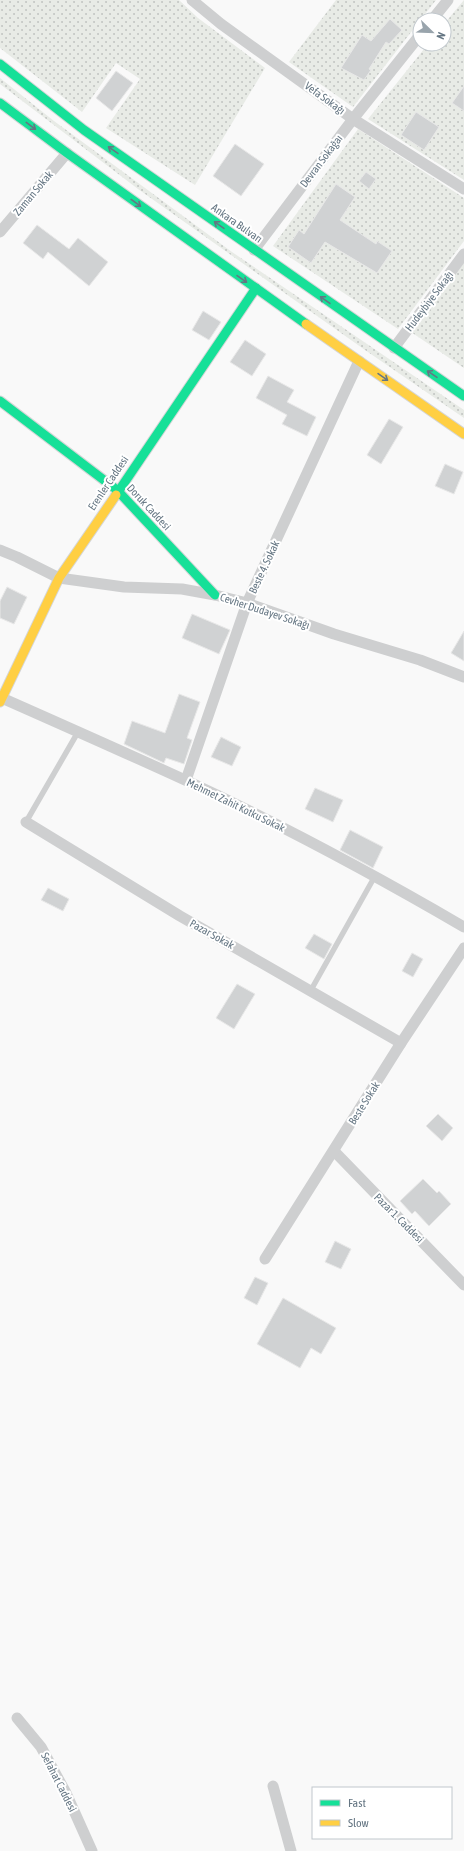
<svg xmlns="http://www.w3.org/2000/svg" width="464" height="1851" font-family="'Asap Condensed',sans-serif">
  <style>
    .green { fill: url(#green-dots) }
    .building { fill: #d0d2d3; stroke: #e8e8e8 }
    .lines { fill: none; stroke-linecap: round; stroke-linejoin: round }
    .fast-casing { stroke: #d5d6d7; stroke-width: 11 }
    .slow-casing { stroke: #d5d6d7; stroke-width: 11 }
    .lane { stroke: #cecfd0; stroke-width: 5.5 }
    .street { stroke: #cecfd0; stroke-width: 11 }
    .fast { stroke: #16e098; stroke-width: 9 }
    .slow { stroke: #ffcf43; stroke-width: 9 }
    .oneway { stroke: #657683 }
    .labels { text-anchor: middle; dominant-baseline: central; stroke-width: 4; stroke-linejoin: round; paint-order: stroke }
    .street-label { font-size: 11px; fill: #657683; stroke: #fff }
  </style>
  <defs>
    <pattern id="green-dots" width="8" height="8" patternUnits="userSpaceOnUse"><rect width="8" height="8" fill="#e8ebe6"/><path d="M2 2h.1M6 6h.1" fill="none" stroke="#c0c3c0" stroke-width="1.8" stroke-linecap="round"/></pattern>
  </defs>
  <rect width="100%" height="100%" fill="#f9f9f9"/>
  <g class="green">
    <polygon points="0,0 179,0 198,18 265,68 195,185 106,128 140,79 116,63 82,112 0,48"/>
    <polygon points="336,0 436,0 353,107 289,62"/>
    <polygon points="464,0 464,180 368,119 428,44 444,44 444,24"/>
    <polygon points="0,78 54,121 232,252 464,410 464,418 365,350 138,189 0,84"/>
    <polygon points="358,129 464,198 464,241 398,329 273,246"/>
    <polygon points="464,263 464,368 411,332"/>
  </g>
  <g class="building">
    <polygon points="390,19 402,30 389,44 386,42 369,69 371,70 364,80 341,68 362,35 371,41"/>
    <polygon points="116,71 133,83 112,111 96,98"/>
    <polygon points="464,86 464,111 452,103"/>
    <polygon points="416,112 439,127 424,150 401,135"/>
    <polygon points="235,144 264,164 241,196 213,176"/>
    <polygon points="366,172 376,179 369,189 359,181"/>
    <polygon points="336,184 355,197 340,220 376,244 377,241 392,251 377,273 325,242 311,263 288,247 299,230 304,234"/>
    <polygon points="37,225 69,249 78,238 108,262 89,286 48,252 43,259 23,243"/>
    <polygon points="203,311 221,322 209,340 192,330"/>
    <polygon points="245,340 266,354 252,376 230,362"/>
    <polygon points="268,376 294,390 287,402 316,417 307,436 282,424 287,415 256,398"/>
    <polygon points="389,419 403,427 381,464 367,455"/>
    <polygon points="445,464 463,472 454,494 435,486"/>
    <polygon points="7,587 27,597 14,624 0,618 0,601"/>
    <polygon points="192,614 230,630 219,654 182,638"/>
    <polygon points="464,631 464,661 451,653"/>
    <polygon points="179,694 200,702 187,738 192,740 184,764 166,758 164,763 124,744 132,721 165,733"/>
    <polygon points="221,737 241,747 232,766 211,757"/>
    <polygon points="315,788 343,800 333,822 305,809"/>
    <polygon points="350,830 383,847 373,868 340,850"/>
    <polygon points="48,888 69,899 63,911 41,900"/>
    <polygon points="314,934 332,944 324,959 305,948"/>
    <polygon points="412,953 423,959 413,977 402,971"/>
    <polygon points="237,984 255,994 234,1029 216,1018"/>
    <polygon points="438,1114 453,1128 442,1141 426,1126"/>
    <polygon points="423,1179 437,1193 439,1191 451,1204 429,1226 415,1211 412,1214 400,1201"/>
    <polygon points="335,1241 351,1249 341,1269 325,1262"/>
    <polygon points="255,1277 268,1283 257,1305 244,1298"/>
    <polygon points="283,1298 336,1328 321,1354 311,1348 300,1368 257,1344"/>
  </g>
  <g class="lines">
    <defs>
      <g id="fast">
        <polyline points="0,64 84,130 464,396"/>
        <polyline points="0,103 67,153 306,324"/>
        <polyline points="0,401 117,490 215,595"/>
        <polyline points="116,495 256,288"/>
      </g>
      <g id="slow">
        <polyline points="306,324 464,434"/>
        <polyline points="0,702 59,578 116,495"/>
      </g>
    </defs>
    <use href="#fast" class="fast-casing"/>
    <use href="#slow" class="slow-casing"/>
    <g class="lane">
      <polyline points="26,822 78,732"/>
      <polyline points="311,990 375,876"/>
    </g>
    <g class="street">
      <polyline points="192,0 221,24 353,119 464,189"/>
      <polyline points="432,20 448,0"/>
      <polyline points="0,232 67,153"/>
      <polyline points="254,250 353,119 420,35"/>
      <polyline points="394,348 464,254"/>
      <polyline points="0,550 17,557 59,578 124,587 182,589 215,595 247,603 334,634 420,660 464,677"/>
      <path d="M2,698C63,725 124,752 185,780C280,824 373,874 464,927"/>
      <polyline points="186,780 247,603 359,361"/>
      <polyline points="26,822 180,916 401,1043"/>
      <polyline points="334,1151 464,1285"/>
      <polyline points="265,1259 401,1043 464,948"/>
      <polyline points="17,1718 41,1747 66,1793 92,1851"/>
      <polyline points="273,1786 291,1851"/>
    </g>
    <use href="#fast" class="fast"/>
    <use href="#slow" class="slow"/>
  </g>
  <defs><path id="oneway-shaft" d="M-6 0H5M1.5-3L5.5 0L1.5 3" fill="none" stroke-width="1.6" stroke-linecap="round" stroke-linejoin="round"/></defs>
  <g class="oneway">
    <use href="#oneway-shaft" transform="translate(31 126) rotate(37)"/>
    <use href="#oneway-shaft" transform="translate(113 150) rotate(-145)"/>
    <use href="#oneway-shaft" transform="translate(136 203) rotate(36)"/>
    <use href="#oneway-shaft" transform="translate(219 225) rotate(-145)"/>
    <use href="#oneway-shaft" transform="translate(242 279) rotate(35)"/>
    <use href="#oneway-shaft" transform="translate(325 300) rotate(-145)"/>
    <use href="#oneway-shaft" transform="translate(432 374) rotate(-146)"/>
    <use href="#oneway-shaft" transform="translate(383 377) rotate(35)"/>
  </g>
  <g class="labels">
    <g class="street-label">
      <text transform="translate(325 98) rotate(36)">Vefa Sokağı</text>
      <text transform="translate(321 161) rotate(-53)">Devran Sokağaı</text>
      <text transform="translate(33 193) rotate(-50)">Zaman Sokak</text>
      <text transform="translate(237 223) rotate(35)">Ankara Bulvarı</text>
      <text transform="translate(429 301) rotate(-53)">Hudeybiye Sokağı</text>
      <text transform="translate(108 483) rotate(-56)">Erenler Caddesi</text>
      <text transform="translate(149 507) rotate(47)">Doruk Caddesi</text>
      <text transform="translate(264 567) rotate(-65)">Beste 4. Sokak</text>
      <text transform="translate(265 611) rotate(18)">Cevher Dudayev Sokağı</text>
      <text transform="translate(236 805) rotate(26)">Mehmet Zahit Kotku Sokak</text>
      <text transform="translate(212 934) rotate(29)">Pazar Sokak</text>
      <text transform="translate(364 1103) rotate(-58)">Beste Sokak</text>
      <text transform="translate(399 1218) rotate(45)">Pazar 1. Caddesi</text>
      <text transform="translate(59 1782) rotate(63)">Sefahat Caddesi</text>
    </g>
  </g>
  <rect x="312" y="1787" width="140" height="52" fill="#ffffff" stroke="#c1c8cd"/>
  <rect x="320" y="1800" width="20" height="6" fill="#16e098" stroke="#c1c8cd"/>
  <text x="348" y="1807" font-size="12" fill="#657683">Fast</text>
  <rect x="320" y="1820" width="20" height="6" fill="#ffcf43" stroke="#c1c8cd"/>
  <text x="348" y="1827" font-size="12" fill="#657683">Slow</text>
  <g transform="translate(432 32) rotate(113)"><circle r="19" fill="#ffffff" stroke="#c1c8cd"/>
  <path d="M0-3L7 15L0 10L-7 15Z" fill="#99a4ac"/>
  <text y="-6" font-size="11" font-weight="bold" text-anchor="middle" fill="#657683">N</text>
  </g>
</svg>
